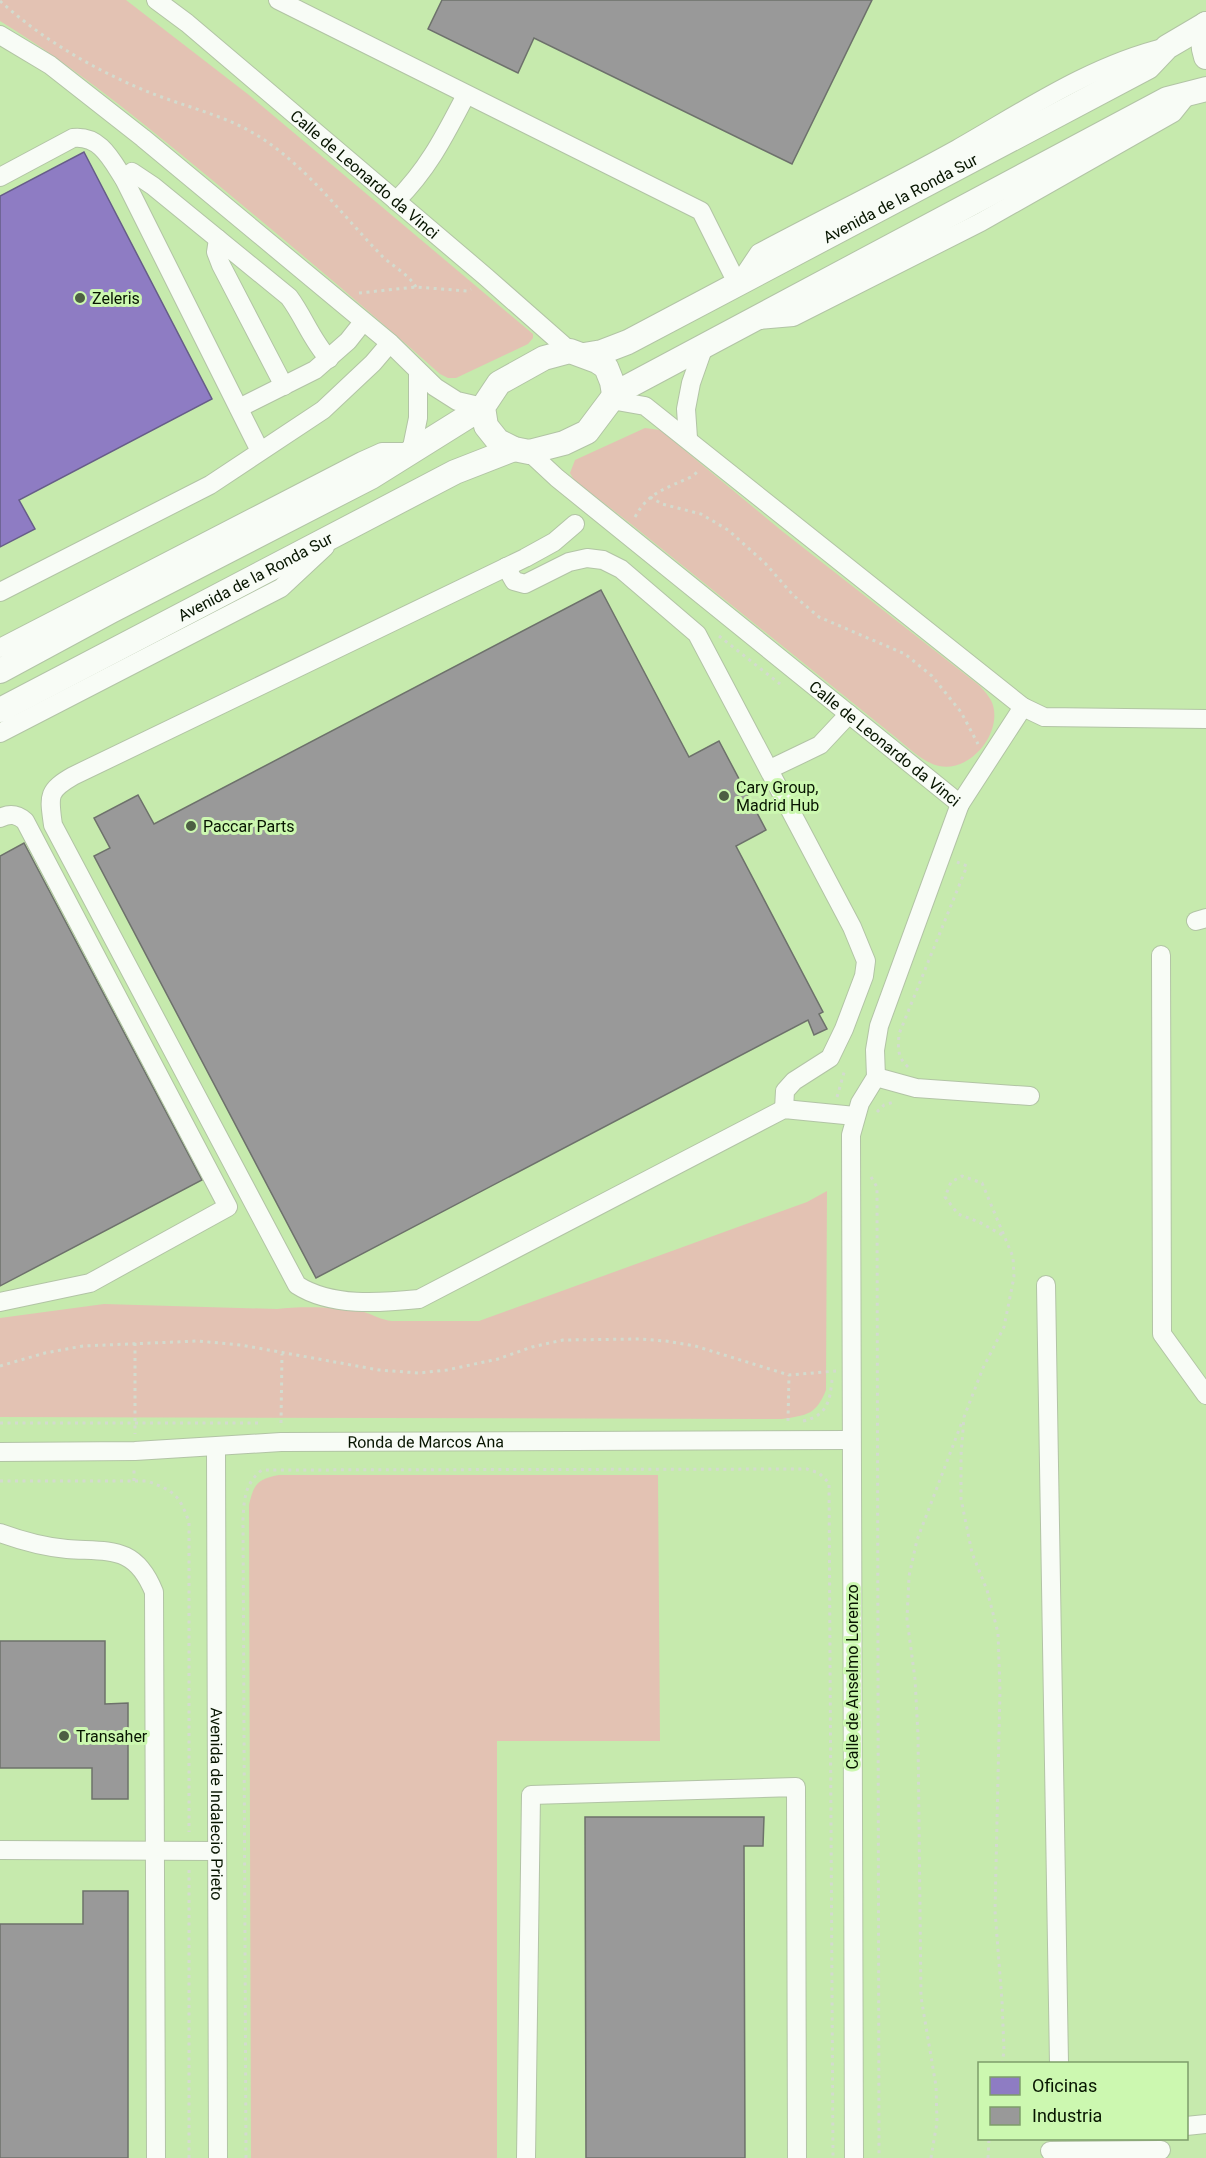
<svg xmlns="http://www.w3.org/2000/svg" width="1206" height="2158" font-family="Roboto,sans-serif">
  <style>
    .built { fill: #c6eaad; fill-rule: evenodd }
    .green { fill: #e3c2b3 }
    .offices { fill: #8e7cc3; stroke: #665d88; stroke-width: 1.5 }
    .industry { fill: #999; stroke: #6d716b; stroke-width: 1.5 }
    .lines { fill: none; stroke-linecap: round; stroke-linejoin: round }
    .minor-casing { stroke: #b2c4a5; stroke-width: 20 }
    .major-casing { stroke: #b2c4a5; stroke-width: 26 }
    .path { stroke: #d3dbce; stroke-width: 3; stroke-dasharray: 3 4.5; stroke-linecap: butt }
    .minor { stroke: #f8fcf6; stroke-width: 18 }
    .major { stroke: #f8fcf6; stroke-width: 24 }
    .poi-dot { fill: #4d5f43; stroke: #ccf8b0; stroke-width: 2 }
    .labels { text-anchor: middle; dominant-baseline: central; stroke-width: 6; stroke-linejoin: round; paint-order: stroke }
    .street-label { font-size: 16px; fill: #071500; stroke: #ccf8b0 }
    .poi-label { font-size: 16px; fill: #071500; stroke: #ccf8b0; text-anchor: start }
  </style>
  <rect width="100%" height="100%" fill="#d0e8c0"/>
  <path class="built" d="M0,0H1206V2158H0ZM980,2064H1186V2138H980Z"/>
  <g class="green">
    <path d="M0,0H126L249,95L533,334V338L528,344L456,378H448L440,374C365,307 288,243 211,179C143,123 75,67 0,21Z"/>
    <path d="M645,428L660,430L665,434L782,531L980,686C986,693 993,700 994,710C998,738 969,772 939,766C921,762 904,743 889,732L631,524L574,480L570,473L575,460Z"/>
    <path d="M827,1191L826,1390C816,1415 807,1415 782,1419L0,1417V1318L104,1304L277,1309C301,1306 341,1307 364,1312C374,1315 381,1320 392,1321H479L807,1202Z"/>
    <path d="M279,1475H658L660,1741H497V2158H251L249,1505C254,1484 257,1479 279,1475Z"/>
  </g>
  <polygon class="offices" points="84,152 212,399 19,500 35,529 0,547 0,196"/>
  <g class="industry">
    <polygon points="442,0 872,0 792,164 534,38 518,73 428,29"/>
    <polygon points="601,590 689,757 719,741 766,830 736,846 823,1012 819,1014 827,1029 814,1035 808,1020 316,1278 94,856 110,848 94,818 138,795 154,824"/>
    <polygon points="24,843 202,1180 0,1286 0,856"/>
    <polygon points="0,1641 105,1641 105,1704 128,1703 128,1799 92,1799 92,1768 0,1768"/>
    <polygon points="585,1817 764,1817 763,1846 744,1846 745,2158 586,2158"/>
    <polygon points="83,1891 128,1891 128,2158 0,2158 0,1924 83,1924"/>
  </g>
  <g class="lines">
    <defs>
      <g id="minor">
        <path id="s1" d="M156,0L187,23L486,277L570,351"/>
        <polyline points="278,0 701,211 738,285"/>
        <polyline points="0,35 50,65 143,138 390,343 435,387 457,401 483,407"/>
        <path d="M0,177L73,138C100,135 111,159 124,179L260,451"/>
        <path d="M124,179L132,172L153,186L289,297C304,317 312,341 329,359"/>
        <path d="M396,201C429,168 445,135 466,95"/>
        <polyline points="218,239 216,252 221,265 284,386"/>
        <path d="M739,283L759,253C825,218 892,185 957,149C1024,111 1091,65 1167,47"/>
        <polyline points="760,320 793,317 981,222 1173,113 1189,93"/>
        <polyline points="611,400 645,406 1023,707 1044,717 1206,719"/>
        <polyline points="239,408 315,370 348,341 363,322"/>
        <polyline points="688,438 686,409 691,383 704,346"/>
        <path id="s2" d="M529,452L557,478L960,804L1023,707"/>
        <path d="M575,524L554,542L525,558L73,776C47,791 49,796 53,825L297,1285C331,1307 380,1303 419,1299L784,1109L855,1116"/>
        <polyline points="506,567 514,581 525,584 569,562 587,558 603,560 621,569 697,634 852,927 866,961 864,976 844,1029 830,1058 794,1081 785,1091 784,1109"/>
        <polyline points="0,592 210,485 323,410 373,363 390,343"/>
        <polyline points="0,648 362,461 382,452 411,452 418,418 418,373"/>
        <polyline points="0,733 281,588 325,547"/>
        <polyline points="770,769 820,745 849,714"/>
        <path d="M0,818C10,813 17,814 25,821L228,1207L90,1283L0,1302"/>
        <polyline points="1196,921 1206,918"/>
        <polyline points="1161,955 1162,1334 1206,1395"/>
        <polyline points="876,1077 916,1088 1030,1096"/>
        <polyline points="1046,1285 1059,2064"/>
        <path id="s3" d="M216,1448L218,2158"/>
        <path id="s4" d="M0,1452L135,1451L281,1442L851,1440"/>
        <path d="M0,1533C22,1541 43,1547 67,1549C110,1552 135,1545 154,1592L156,2158"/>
        <polyline points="0,1850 217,1851"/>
        <polyline points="1186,2126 1206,2124"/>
        <polyline points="1050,2151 1161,2150"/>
        <polyline points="526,2158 531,1795 796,1787 797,2158"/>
        <polyline points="854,2158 851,1135 860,1103 876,1077 875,1050 879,1026 960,804"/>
      </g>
      <g id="major">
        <path d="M1206,24C1202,36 1202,45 1206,57"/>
        <path id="s5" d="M584,355L602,352L628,342L1148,67L1167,47L1206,24"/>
        <polyline points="614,394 1167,99 1206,89"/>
        <polyline points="0,671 111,611 371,477 483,407 499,383 544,358 570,351 597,361 606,367 612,382 614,394 611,400 587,432 564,443 529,452 514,449 498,441 486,426 483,407"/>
        <path id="s6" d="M0,710L455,472L514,449"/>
      </g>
    </defs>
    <use href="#minor" class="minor-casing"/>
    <use href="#major" class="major-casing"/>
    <g class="path">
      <path d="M0,1C42,39 93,69 146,91C175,103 207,111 236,124C297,152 337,210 383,257C395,268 407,273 416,287"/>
      <polyline points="359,293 416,287 467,291 471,289"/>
      <polyline points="650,497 662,504 701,514 728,530 765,563 793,595 819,617 905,654 932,676 961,712 978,744"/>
      <path d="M635,517C649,491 668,488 693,476L698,471"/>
      <polyline points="719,636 780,684"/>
      <path d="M908,1067C897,1057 898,1048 899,1034L967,866L957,862"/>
      <polyline points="837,1097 845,1069"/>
      <polyline points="877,1112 884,1105 894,1102"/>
      <polyline points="871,1177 877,1187 879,2158"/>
      <polyline points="135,1343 135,1434"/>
      <polyline points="0,1366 45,1353 83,1346 198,1341 241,1345 379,1370 419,1373 447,1370 498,1359 532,1347 563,1340 639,1339 666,1341 695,1346 789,1375 836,1371"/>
      <polyline points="788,1421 789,1375"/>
      <path d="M803,1421C827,1416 830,1401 832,1380"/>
      <polyline points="0,1423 262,1423"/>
      <polyline points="281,1423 282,1354"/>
      <path d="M0,1481H147C174,1491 179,1494 189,1522V1832"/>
      <polyline points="134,1481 134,1468"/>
      <polyline points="1002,2064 1004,2051 1002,2001 995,1911 1000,1690 998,1633 987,1590 972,1553 961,1499 961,1455 964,1417 983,1368 1004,1327 1014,1277 1013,1257 982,1183 962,1176 951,1182 945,1197 958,1214 979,1222 1004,1236"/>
      <polyline points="189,2158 189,1869"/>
      <path d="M246,2158L243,1519C244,1499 245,1483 262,1470L807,1469L819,1473L829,1483L833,2158"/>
      <polyline points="931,2158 937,2122 936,2086 921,1997 918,1735 915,1679 907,1619 909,1576 917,1540 962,1422"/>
      <polyline points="988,2158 989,2138"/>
    </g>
    <use href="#minor" class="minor"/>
    <use href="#major" class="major"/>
  </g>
  <g class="poi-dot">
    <circle cx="80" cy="298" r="6"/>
    <circle cx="724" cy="796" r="6"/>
    <circle cx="191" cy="826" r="6"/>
    <circle cx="64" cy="1736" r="6"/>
  </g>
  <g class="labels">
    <g class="street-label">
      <text stroke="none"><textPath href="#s1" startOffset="272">Calle de Leonardo da Vinci</textPath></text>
      <text stroke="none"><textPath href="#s5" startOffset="354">Avenida de la Ronda Sur</textPath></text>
      <text stroke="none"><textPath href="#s6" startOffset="288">Avenida de la Ronda Sur</textPath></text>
      <text stroke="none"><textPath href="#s2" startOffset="460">Calle de Leonardo da Vinci</textPath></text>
      <text stroke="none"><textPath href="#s4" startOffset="426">Ronda de Marcos Ana</textPath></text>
      <text transform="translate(852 1677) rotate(-90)">Calle de Anselmo Lorenzo</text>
      <text stroke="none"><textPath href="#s3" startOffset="356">Avenida de Indalecio Prieto</textPath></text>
    </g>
    <g class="poi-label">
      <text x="92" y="298">Zeleris</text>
      <text x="736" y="787">Cary Group,<tspan x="736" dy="18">Madrid Hub</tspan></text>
      <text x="203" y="826">Paccar Parts</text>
      <text x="76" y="1736">Transaher</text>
    </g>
  </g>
  <rect x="978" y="2062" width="210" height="78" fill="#ccf8b0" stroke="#7d9d6a" stroke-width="1.5"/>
  <rect x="990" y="2077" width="30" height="18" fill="#8e7cc3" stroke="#7d9d6a" stroke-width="1.5"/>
  <text x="1032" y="2092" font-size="18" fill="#071500">Oficinas</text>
  <rect x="990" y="2107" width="30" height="18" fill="#999999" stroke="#7d9d6a" stroke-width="1.5"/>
  <text x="1032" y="2122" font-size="18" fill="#071500">Industria</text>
</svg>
